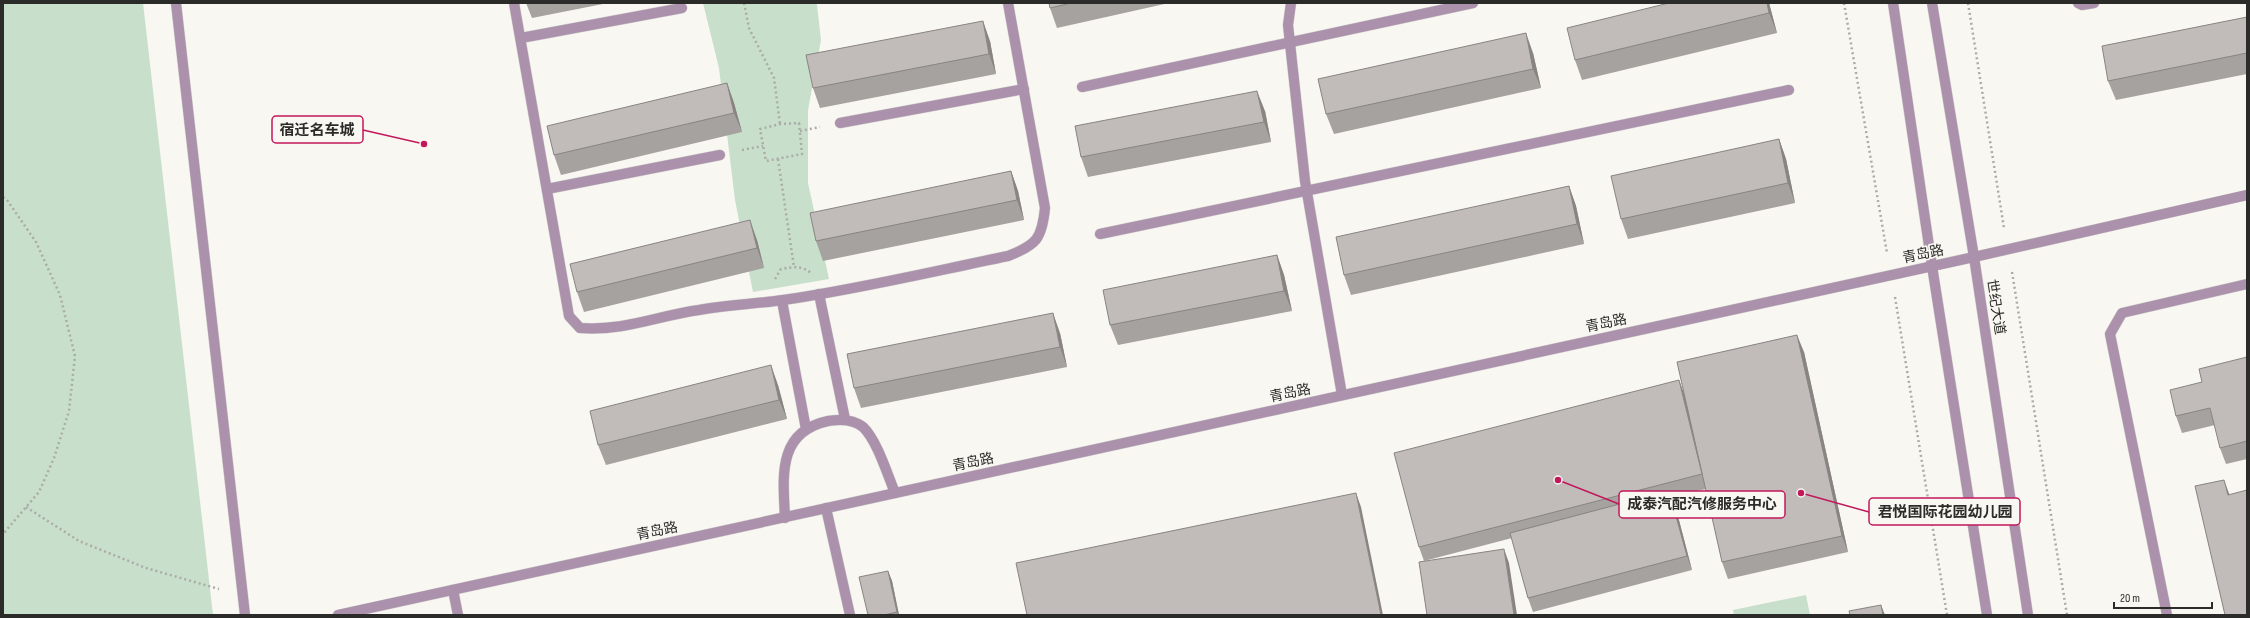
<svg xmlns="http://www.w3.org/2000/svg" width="2250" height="618" font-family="'Sofia Sans Condensed','Noto Sans SC',sans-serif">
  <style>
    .green { fill: #c8dfcb }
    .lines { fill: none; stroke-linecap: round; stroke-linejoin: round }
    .minor-casing { stroke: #d3d2ce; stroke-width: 11 }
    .path { stroke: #ababa7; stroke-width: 2.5; stroke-dasharray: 2 3; stroke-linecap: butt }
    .minor { stroke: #ab91ac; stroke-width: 10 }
    .wall { fill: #a6a2a0 }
    .shaded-wall { fill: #878482 }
    .building { fill: #c1bcba; stroke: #878482 }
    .labels { text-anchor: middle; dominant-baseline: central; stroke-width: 3.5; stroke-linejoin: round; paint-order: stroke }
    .street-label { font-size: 14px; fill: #2b2b29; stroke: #f8f7f2 }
    .leader { fill: none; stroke: #c2185b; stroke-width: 1.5 }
    .callout-dot { fill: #c2185b; stroke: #f8f7f2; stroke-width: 1.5 }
    .callout { fill: #f8f7f2; stroke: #c2185b; stroke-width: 1.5 }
    .callout-label { font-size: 15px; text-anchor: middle; font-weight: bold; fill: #2b2b29 }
  </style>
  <rect width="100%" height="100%" fill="#f8f7f2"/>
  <g class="green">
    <polygon points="3,3 143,3 213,615 3,615"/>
    <polygon points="703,3 816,3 817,5 821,40 808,110 808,183 829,279 753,292 735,200 719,68"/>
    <polygon points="1806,595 1810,615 1734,615 1733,610"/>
  </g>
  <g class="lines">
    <defs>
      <g id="minor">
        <polyline points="176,3 245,615"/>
        <path d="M514,3L569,316L580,328C626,331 656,316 699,310C727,305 755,304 783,300C859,289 934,271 1008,256C1037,245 1042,238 1045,208L1008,3"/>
        <polyline points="1291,3 1288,25 1305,181 1342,395"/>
        <polyline points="1893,3 1932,266 1987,615"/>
        <polyline points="1932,3 1974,257 2028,615"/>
        <polyline points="2078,3 2082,5 2094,3"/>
        <polyline points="521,38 682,8"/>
        <polyline points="1082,87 1473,3"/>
        <polyline points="840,123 1024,89"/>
        <polyline points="547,189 720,155"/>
        <polyline points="1100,234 1789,90"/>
        <polyline points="819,294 845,419"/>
        <polyline points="782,301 806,429"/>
        <polyline points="826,508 850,615"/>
        <path d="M785,518C783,476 777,432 828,421C840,419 853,419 863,427C877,440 888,476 895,493"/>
        <polyline points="453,590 458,615"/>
        <polyline points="338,615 1974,257 2247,195"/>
        <polyline points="2167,615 2110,334 2122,313 2247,284"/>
      </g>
    </defs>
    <use href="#minor" class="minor-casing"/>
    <g class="path">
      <polyline points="744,3 749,28 774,78 780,124"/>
      <polyline points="1844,3 1887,253"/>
      <polyline points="1968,3 2004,228"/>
      <polygon points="799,123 802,154 766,161 760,129 780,124"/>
      <polyline points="800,131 820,127"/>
      <polyline points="742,150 763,146"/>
      <polyline points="778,159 794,267"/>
      <polyline points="3,197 7,200 36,242 60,295 75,356 69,411 54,458 39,492 3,534"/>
      <polyline points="2012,272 2067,615"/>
      <path d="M775,279L781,269C793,267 801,265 811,273"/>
      <polyline points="1895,297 1947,615"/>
      <polyline points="26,507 79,541 146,568 219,589"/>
    </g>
    <use href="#minor" class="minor"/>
  </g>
  <g class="wall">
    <polygon points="526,3 608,3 532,18"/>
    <polygon points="1049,3 1169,3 1057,28 1050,8"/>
    <polygon points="1669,3 1769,3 1777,33 1582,80 1575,60"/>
    <polygon points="2247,17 2247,74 2116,100 2108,81"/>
    <polygon points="990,41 996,74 820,108 813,88"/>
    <polygon points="1533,53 1541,88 1334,134 1326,114"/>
    <polygon points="727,83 734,103 742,132 561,175 554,155"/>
    <polygon points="1265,111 1271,142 1088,177 1081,157"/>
    <polygon points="1779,139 1786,159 1795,203 1628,239 1621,219"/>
    <polygon points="1011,171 1018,191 1024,220 823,261 816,241"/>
    <polygon points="1569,186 1576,206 1584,244 1351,295 1344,275"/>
    <polygon points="757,240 764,268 584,312 577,292"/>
    <polygon points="1277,255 1284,275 1292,311 1118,345 1110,325"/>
    <polygon points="1060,333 1067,367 861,408 854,388"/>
    <polygon points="1804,352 1848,552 1728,579 1722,562 1706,489 1672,497 1675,505 1692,570 1533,612 1528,598 1512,538 1424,561 1419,547 1679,380 1684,394 1689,412"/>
    <polygon points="2247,357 2247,459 2226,464 2220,448 2215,425 2182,433 2176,416 2202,382"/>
    <polygon points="778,385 787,419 606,465 598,445"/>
    <polygon points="888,571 892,581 899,615 868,615"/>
  </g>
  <g class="shaded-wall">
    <polygon points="1767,3 1769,3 1777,33 1769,13"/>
    <polygon points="983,21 990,41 996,74 989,54"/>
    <polygon points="1526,33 1533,53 1541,88 1533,69"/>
    <polygon points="727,83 734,103 742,132 734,113"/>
    <polygon points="1257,91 1265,111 1271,142 1264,122"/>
    <polygon points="1779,139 1786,159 1795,203 1788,183"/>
    <polygon points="1011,171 1018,191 1024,220 1017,200"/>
    <polygon points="1569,186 1576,206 1584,244 1577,224"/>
    <polygon points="750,220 757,240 764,268 757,248"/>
    <polygon points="1277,255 1284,275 1292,311 1284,291"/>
    <polygon points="1053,313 1060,333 1067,367 1060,347"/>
    <polygon points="1797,335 1804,352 1848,552 1842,536"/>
    <polygon points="771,365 778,385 787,419 779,400"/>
    <polygon points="1679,380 1684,394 1708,488 1703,474"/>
    <polygon points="2224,480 2230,496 2228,495"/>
    <polygon points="1669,491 1675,505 1692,570 1687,556"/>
    <polygon points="1356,493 1361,507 1383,615 1381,615"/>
    <polygon points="1504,549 1509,563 1517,615 1514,615"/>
    <polygon points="888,571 892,581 899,615 898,615 897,612"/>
    <polygon points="1881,605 1885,615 1883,615"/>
  </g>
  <g class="building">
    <polygon points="1049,3 1071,3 1050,8"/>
    <polygon points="1669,3 1767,3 1769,13 1575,60 1567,28"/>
    <polygon points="2247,17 2247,53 2108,81 2102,46"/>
    <polygon points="983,21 989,54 813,88 806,55"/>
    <polygon points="1526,33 1533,69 1326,114 1318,79"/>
    <polygon points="727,83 734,113 554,155 547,126"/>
    <polygon points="1257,91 1264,122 1081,157 1075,126"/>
    <polygon points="1779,139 1788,183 1621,219 1611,176"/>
    <polygon points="1011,171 1017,200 816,241 810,213"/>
    <polygon points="1569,186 1577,224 1344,275 1336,237"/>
    <polygon points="750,220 757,248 577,292 570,264"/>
    <polygon points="1277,255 1284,291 1110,325 1103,290"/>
    <polygon points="1053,313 1060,347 854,388 847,354"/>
    <polygon points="1797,335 1842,536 1722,562 1677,362"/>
    <polygon points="2247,357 2247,441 2220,448 2210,408 2176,416 2170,390 2202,382 2199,369"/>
    <polygon points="771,365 779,400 598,445 590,411"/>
    <polygon points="1679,380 1702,474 1419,547 1394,453"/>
    <polygon points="2224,480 2228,495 2247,490 2247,615 2225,615 2195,486"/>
    <polygon points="1669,491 1687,556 1528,598 1510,533"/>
    <polygon points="1356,493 1381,615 1027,615 1016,563"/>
    <polygon points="1504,549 1514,615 1427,615 1419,562"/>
    <polygon points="888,571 897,612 884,615 868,615 859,577"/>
    <polygon points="1881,605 1883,615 1850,615 1849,611"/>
  </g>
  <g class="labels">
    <g class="street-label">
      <text transform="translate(1923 254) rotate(-12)">青岛路</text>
      <text transform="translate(1996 307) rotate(81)">世纪大道</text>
      <text transform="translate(1606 323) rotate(-12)">青岛路</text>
      <text transform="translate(1290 393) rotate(-12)">青岛路</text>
      <text transform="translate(973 462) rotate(-12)">青岛路</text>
      <text transform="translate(657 531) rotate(-12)">青岛路</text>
    </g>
  </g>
  <path class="leader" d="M424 144L363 130M1558 480L1619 504M1801 493L1869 512"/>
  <g class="callout-dot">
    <circle cx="424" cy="144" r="4"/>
    <circle cx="1558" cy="480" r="4"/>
    <circle cx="1801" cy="493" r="4"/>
  </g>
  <g class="callout">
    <rect x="272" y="116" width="91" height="27" rx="4"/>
    <rect x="1619" y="491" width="166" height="27" rx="4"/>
    <rect x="1869" y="498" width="151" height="27" rx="4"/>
  </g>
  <g class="callout-label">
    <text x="317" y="135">宿迁名车城</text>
    <text x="1702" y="509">成泰汽配汽修服务中心</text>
    <text x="1945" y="517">君悦国际花园幼儿园</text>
  </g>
  <rect width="2250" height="618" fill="none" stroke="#2b2b29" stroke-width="8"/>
  <path d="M2114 602v6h98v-6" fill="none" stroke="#2b2b29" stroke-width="2"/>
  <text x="2120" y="602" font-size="12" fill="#2b2b29" stroke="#f8f7f2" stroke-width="3" paint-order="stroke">20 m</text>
</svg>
